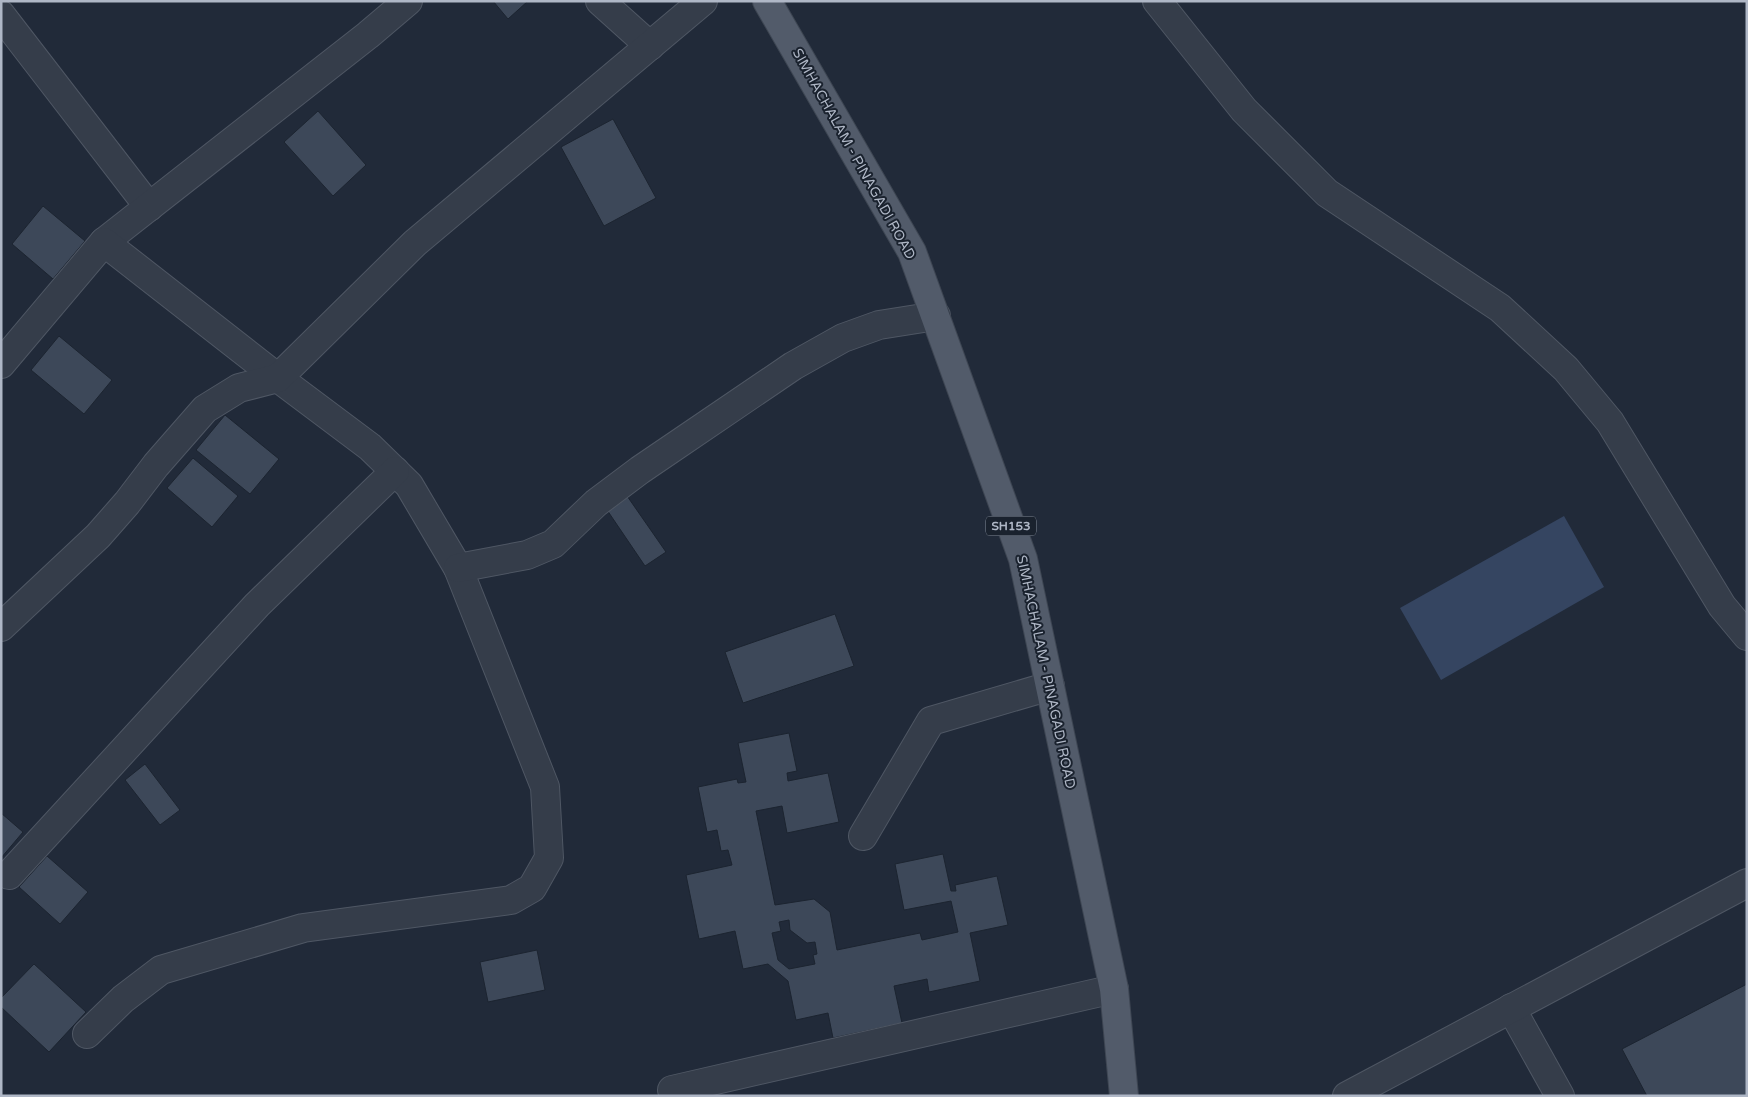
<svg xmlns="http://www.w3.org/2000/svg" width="1748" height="1097" font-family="'Varela Round',sans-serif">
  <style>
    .water { fill: #354561 }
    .building { fill: #3d4859; stroke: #1c2430; fill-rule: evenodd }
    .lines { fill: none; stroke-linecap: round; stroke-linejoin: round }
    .minor-casing { stroke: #4f5764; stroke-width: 30 }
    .major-casing { stroke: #3e4653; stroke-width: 30 }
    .minor { stroke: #353d4a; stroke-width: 28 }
    .major { stroke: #525b6a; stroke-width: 28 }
    .labels { text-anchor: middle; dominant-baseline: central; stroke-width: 4; stroke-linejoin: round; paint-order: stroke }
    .shield { fill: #1a222e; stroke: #828a98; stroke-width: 1 }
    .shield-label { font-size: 12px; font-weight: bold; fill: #afb7c6 }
    .street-label { font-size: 14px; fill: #afb7c6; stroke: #1a222e }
  </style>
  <rect width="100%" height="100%" fill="#212a39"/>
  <polygon class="water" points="1564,516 1604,587 1441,680 1400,608"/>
  <g class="building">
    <polygon points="493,1 528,1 508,19"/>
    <polygon points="318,111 366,165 333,196 284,142"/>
    <polygon points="613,119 656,198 604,226 561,147"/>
    <polygon points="43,206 85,241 53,279 12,244"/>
    <polygon points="59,336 112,380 84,414 31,370"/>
    <polygon points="225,415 279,459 250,494 196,450"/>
    <polygon points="193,458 238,496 212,527 167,488"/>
    <polygon points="625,493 666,552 645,566 605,507"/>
    <polygon points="835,614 854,666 743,703 725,652"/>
    <path d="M789,733L797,771L787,773L788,781L828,773L839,822L787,833L782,806L756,811L775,905L814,899L830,912L837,950L920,933L922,940L958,932L951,901L904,910L895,864L943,854L951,891H956L955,885L997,876L1008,925L970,933L980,981L929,992L927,979L894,986L902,1023L833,1038L828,1013L796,1020L788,981L768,964L743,969L735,931L699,939L686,875L732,865L728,850L721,851L717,830L707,832L698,787L737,779L738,783L746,782L738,743ZM789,920L790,930L807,943L815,942L817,954L813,955L815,964L789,969L778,960L772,933L781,931L779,922Z"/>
    <polygon points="145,764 180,810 160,825 125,780"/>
    <polygon points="1,813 23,832 1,858"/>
    <polygon points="47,856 88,892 60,924 19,887"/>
    <polygon points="537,950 545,990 488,1002 480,962"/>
    <polygon points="34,964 86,1012 49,1052 1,1007 1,998"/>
    <polygon points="1747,984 1747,1096 1647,1096 1622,1049"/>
  </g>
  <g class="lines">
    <defs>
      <g id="minor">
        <polyline points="600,1 650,46"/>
        <polyline points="1157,1 1244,110 1327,193 1500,308 1566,369 1610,422 1722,606 1747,636"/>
        <polyline points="1,15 149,207"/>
        <polyline points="104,242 368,35 408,1"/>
        <polyline points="1,364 104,242 278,378 370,447 409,485 458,568 545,787 549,858 532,888 511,900 303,928 161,970 123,999 87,1034"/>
        <polyline points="458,568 527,555 553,544 596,503 640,470 793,366 843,338 879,325 936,316"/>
        <polyline points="1,627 98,536 127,503 156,465 205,409 239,388 278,378 415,243 703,1"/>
        <polyline points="863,836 931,721 1050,686"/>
        <polyline points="9,875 257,605 395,471"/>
        <polyline points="1511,1008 1560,1096"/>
        <polyline points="672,1090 1114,989"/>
        <polyline points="1347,1096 1747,883"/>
      </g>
      <polyline id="major" points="767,1 912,252 1023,559 1114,989 1124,1096"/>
    </defs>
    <use href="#minor" class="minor-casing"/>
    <use href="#major" class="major-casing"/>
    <use href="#minor" class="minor"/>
    <use href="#major" class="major"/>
  </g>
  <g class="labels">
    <rect class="shield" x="986" y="516.5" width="50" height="19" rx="4"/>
    <g class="shield-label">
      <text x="1011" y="526">SH153</text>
    </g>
    <g class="street-label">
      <text transform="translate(854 154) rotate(61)">SIMHACHALAM - PINAGADI ROAD</text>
      <text transform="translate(1046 672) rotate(78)">SIMHACHALAM - PINAGADI ROAD</text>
    </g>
  </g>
  <rect width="1748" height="1097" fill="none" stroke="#afb7c6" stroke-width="5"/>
</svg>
